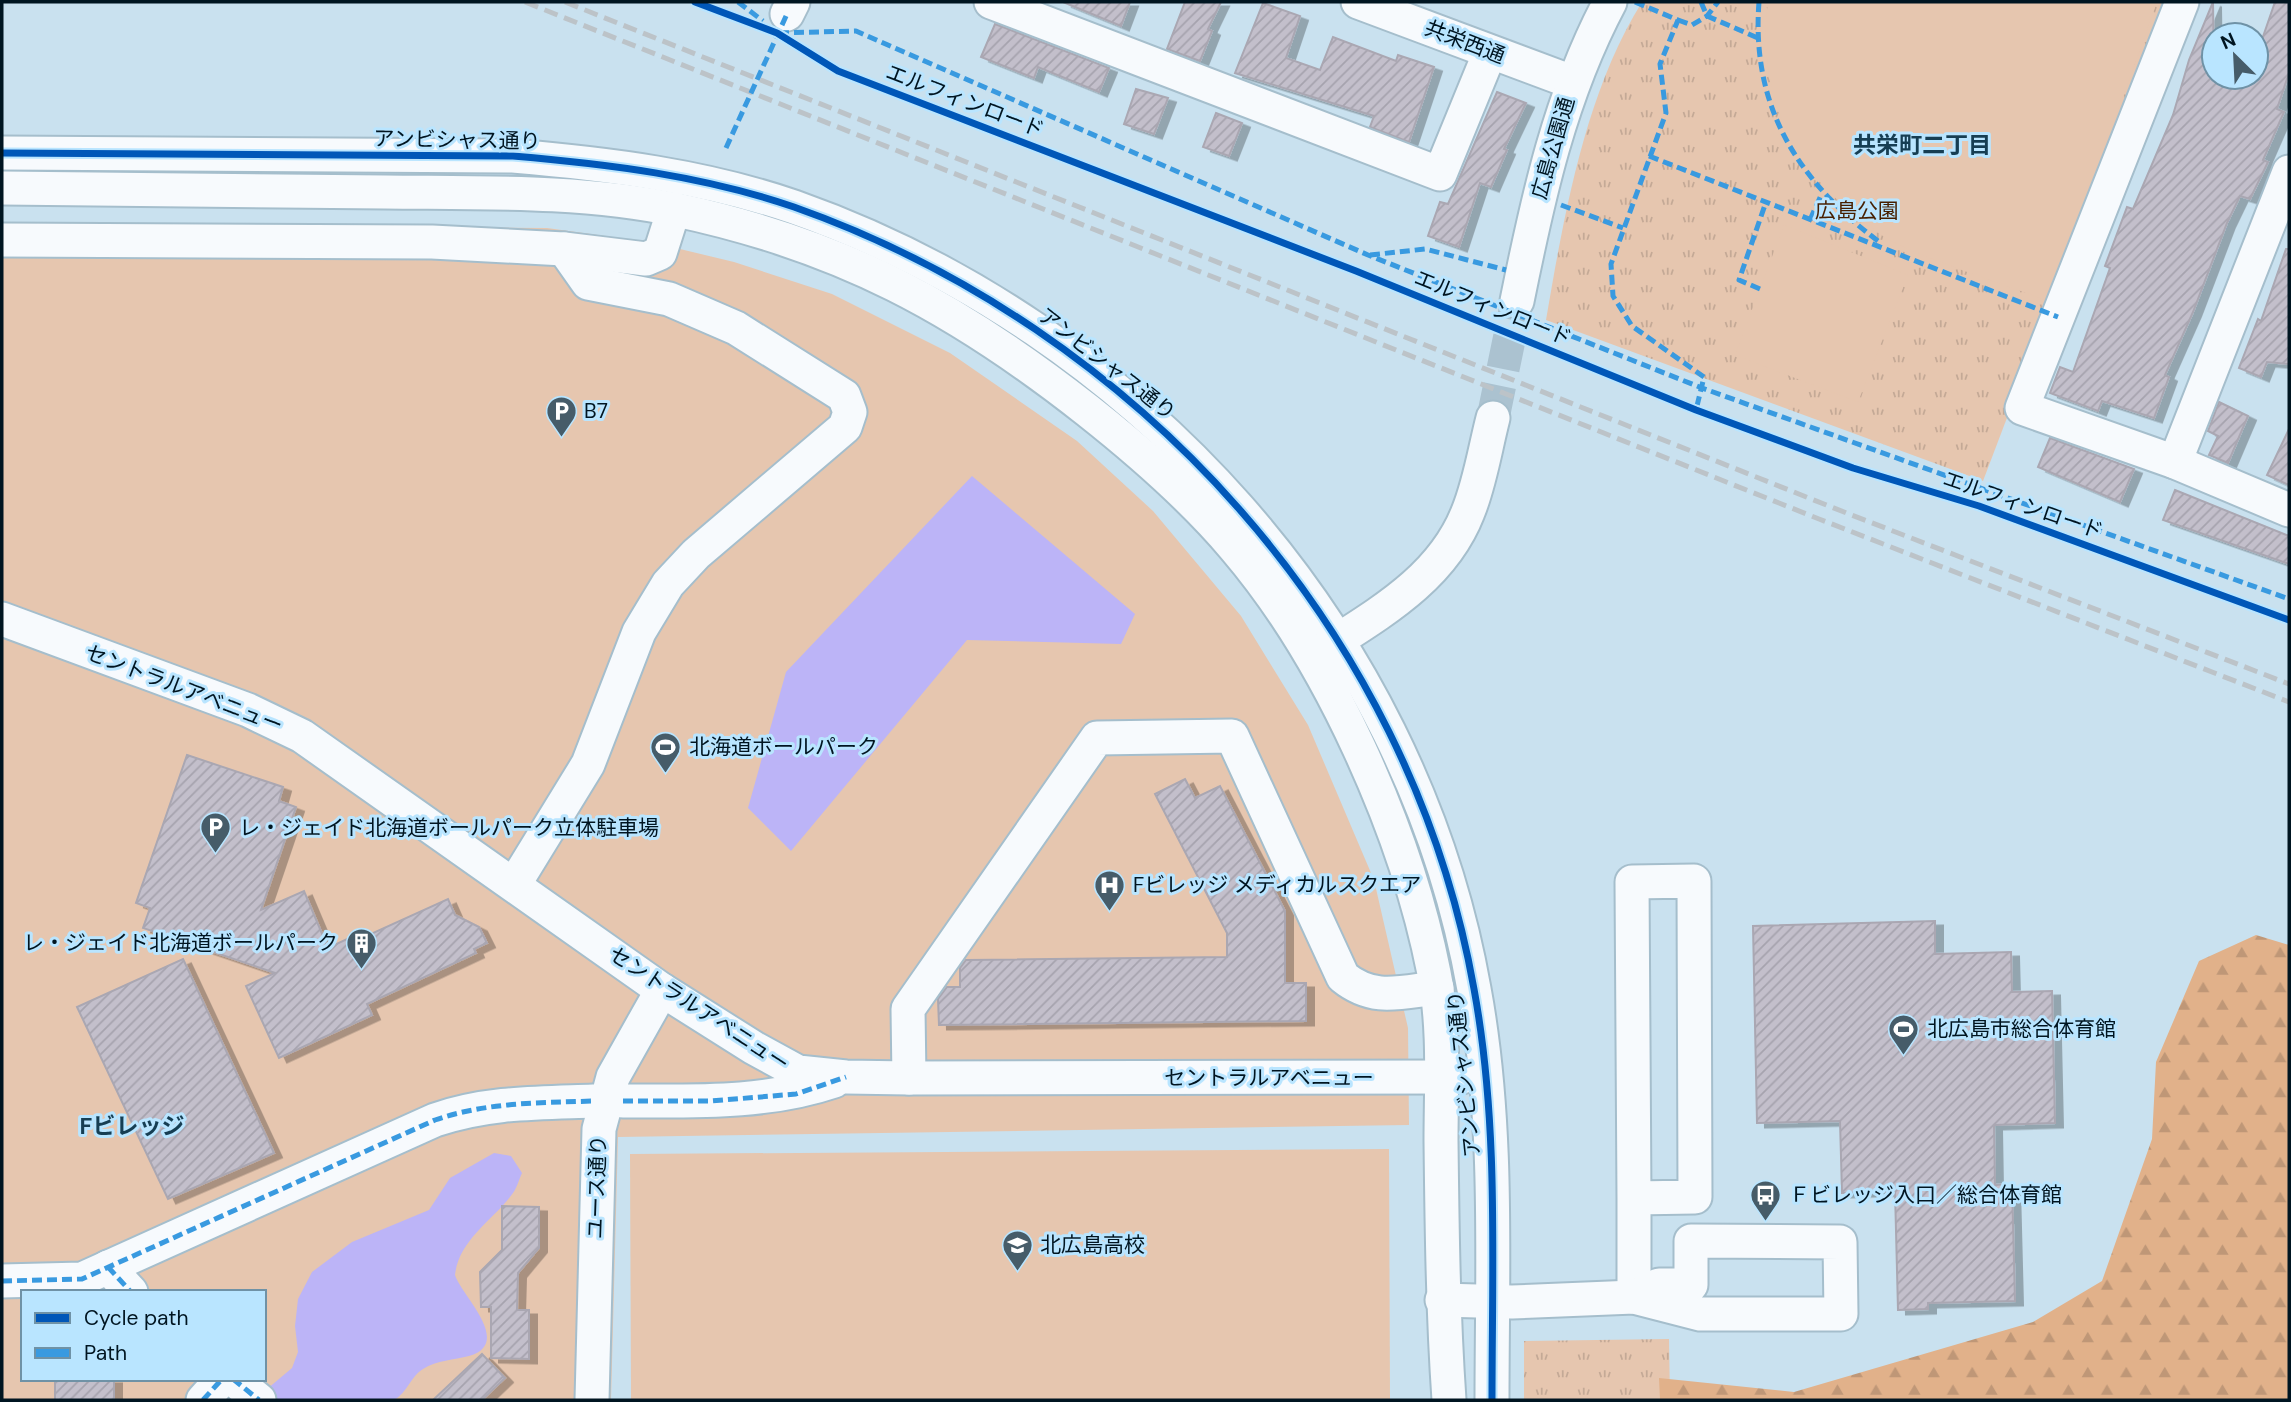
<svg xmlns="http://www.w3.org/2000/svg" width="2291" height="1402" font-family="'DM Sans','Noto Sans JP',sans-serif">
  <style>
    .grass { fill: url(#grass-tufts) }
    .forest { fill: url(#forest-firs) }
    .pitch { fill: #e6c6af; fill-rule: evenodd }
    .water { fill: #bcb4f7 }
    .building { fill: url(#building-hatch); stroke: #aaa7b2; stroke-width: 2; filter: url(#shadow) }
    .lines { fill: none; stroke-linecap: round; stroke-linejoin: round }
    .minor-tunnel { stroke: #abc2d0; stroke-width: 33; stroke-dasharray: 33 17; stroke-linecap: butt }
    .minor-casing { stroke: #a5becc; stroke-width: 37 }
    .minor { stroke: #f7fafd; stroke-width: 33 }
    .rail { stroke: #bcc3c8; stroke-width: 5; stroke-dasharray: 14 7; stroke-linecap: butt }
    .quiet { stroke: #399ae0; stroke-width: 5; stroke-dasharray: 10 5; stroke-linecap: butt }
    .cycleway-casing { stroke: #b9e5ff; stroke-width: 11 }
    .cycleway { stroke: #0057b8; stroke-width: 7 }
    .labels { text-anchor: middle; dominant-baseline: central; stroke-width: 6; stroke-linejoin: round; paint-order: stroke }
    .street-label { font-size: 21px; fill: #001521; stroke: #b9e5ff }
    .park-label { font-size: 21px; fill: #471f00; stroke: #b9e5ff }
    .poi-label { font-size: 21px; fill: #001521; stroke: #b9e5ff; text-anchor: start }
    .neighbourhood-label { font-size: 23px; font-weight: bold; fill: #163e53; stroke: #b9e5ff }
  </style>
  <defs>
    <pattern id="grass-tufts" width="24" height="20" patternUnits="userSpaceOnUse" patternTransform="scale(1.75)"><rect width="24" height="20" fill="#e6c6af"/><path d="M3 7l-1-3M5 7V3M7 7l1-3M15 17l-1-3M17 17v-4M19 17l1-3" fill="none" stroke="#c4a996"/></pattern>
    <pattern id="forest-firs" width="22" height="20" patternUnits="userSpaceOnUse" patternTransform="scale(1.75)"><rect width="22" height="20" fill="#e1b18a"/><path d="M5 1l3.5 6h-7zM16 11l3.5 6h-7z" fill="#bf9777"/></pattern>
    <pattern id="building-hatch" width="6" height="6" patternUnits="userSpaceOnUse" patternTransform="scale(1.75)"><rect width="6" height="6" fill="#c3bfcb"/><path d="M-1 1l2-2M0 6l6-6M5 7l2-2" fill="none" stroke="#a6a3ae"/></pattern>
    <filter id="shadow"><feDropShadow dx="8" dy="4.5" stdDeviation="0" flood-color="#0004"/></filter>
  </defs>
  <rect width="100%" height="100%" fill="#c9e1ef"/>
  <g class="grass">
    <path d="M1642,2H2165L1983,481L1546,320C1564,215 1585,93 1642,2Z"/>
    <polygon points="1669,1339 1670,1400 1524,1400 1524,1341"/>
  </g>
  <polygon class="forest" points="2256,935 2289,945 2289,1400 1660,1400 1659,1378 1794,1392 2033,1322 2102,1281 2152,1139 2156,1062 2199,961"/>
  <g class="pitch">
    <path d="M1768,2H2157L2050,302C1998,282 1942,265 1891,241C1881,236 1871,226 1861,219C1791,169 1756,87 1768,2Z"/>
    <path d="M2,223L547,228L655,243L734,262L832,294L950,353L1077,441L1153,511L1241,616L1308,725L1374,880L1408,1028L1409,1125L618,1137L611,1400H2ZM23,1292H264V1379H23Z"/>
    <polygon points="1784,225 1908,275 1858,402 1735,355"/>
    <polygon points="1389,1149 1390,1400 631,1400 630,1154"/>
  </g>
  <g class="water">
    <polygon points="972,476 1135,614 1121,644 967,640 791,851 748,808 786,672"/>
    <path d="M494,1153L511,1156L522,1173C519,1179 517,1188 513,1193C494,1220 459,1239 455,1275C461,1295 514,1343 469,1356C454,1360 437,1360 423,1369C411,1376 407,1393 394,1400H254L292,1368L298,1352L295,1326L298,1299L312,1272L352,1242L429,1210L450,1178Z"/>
  </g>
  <g class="building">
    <polygon points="1063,2 1130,2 1121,26"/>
    <polygon points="1185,2 1221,2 1208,29 1212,31 1200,61 1167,49"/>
    <polygon points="2213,2 2214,77 2256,77 2256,57 2275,2 2289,2 2289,73 2277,109 2284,112 2263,160 2268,162 2250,199 2240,196 2227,223 2193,312 2165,375 2169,377 2154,418 2102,401 2098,411 2050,393 2060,367 2073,372 2110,268 2105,266 2127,207 2133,209 2173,115 2189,60"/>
    <polygon points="1263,3 1300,16 1286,58 1320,70 1333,37 1396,61 1398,55 1434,67 1409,142 1370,127 1374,116 1235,73"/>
    <polygon points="995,24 1109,68 1099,92 1038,67 1034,78 981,57"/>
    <polygon points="1136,89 1168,98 1154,134 1124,124"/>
    <polygon points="1497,92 1526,103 1504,149 1507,150 1491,187 1480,183 1459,247 1428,236 1440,202 1448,204"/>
    <polygon points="1216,113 1242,123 1229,156 1203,147"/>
    <polygon points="2286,249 2289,249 2289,364 2267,362 2261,377 2239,368 2258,319 2261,321"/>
    <polygon points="2219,402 2248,416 2228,463 2209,455 2218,436 2208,431"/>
    <polygon points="2289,429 2289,485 2267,475"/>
    <polygon points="2050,438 2134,469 2120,502 2038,467"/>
    <polygon points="2175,490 2289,536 2289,564 2163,520"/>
    <polygon points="187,755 283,787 279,801 296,807 261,910 304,891 328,948 347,939 349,944 448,899 455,915 479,927 487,943 474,949 476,953 367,1004 372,1015 279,1058 246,986 275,973 143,928 150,908 136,903"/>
    <polygon points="1185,779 1195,798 1220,786 1285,911 1285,983 1306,983 1306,1021 939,1025 938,999 947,987 960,987 960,968 966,960 1227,957 1227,933 1155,794"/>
    <polygon points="1935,921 1935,954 2011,952 2012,992 2052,991 2055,1123 1994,1125 1995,1185 2012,1184 2015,1301 1928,1303 1928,1309 1898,1310 1895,1191 1842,1193 1840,1121 1757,1123 1753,926"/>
    <polygon points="183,959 274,1153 168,1199 77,1007"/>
    <polygon points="502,1206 539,1207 539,1248 518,1273 517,1310 529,1310 529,1359 491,1358 491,1307 481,1307 480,1272 502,1250"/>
    <polygon points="482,1354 505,1378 482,1400 433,1400"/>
    <rect x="55" y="1379" width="59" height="21"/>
  </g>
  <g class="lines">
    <polyline class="minor-tunnel" points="1493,418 1517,301"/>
    <defs>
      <g id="minor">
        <polyline points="991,2 1440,174 1490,52"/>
        <polyline points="1358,2 1572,82"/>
        <polyline points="2182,2 2022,408 2175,462 2289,510"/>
        <polyline points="787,14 793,2"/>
        <path d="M2,153L513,156C608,164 704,176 794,207C1136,328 1410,628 1474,989C1499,1124 1492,1264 1492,1400"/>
        <path d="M2,188C129,189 257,190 385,192C480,193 583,190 677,210C841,245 956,307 1087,410C1139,451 1192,497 1235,548C1329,658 1406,831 1434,973C1445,1027 1441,1086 1441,1141C1442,1228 1443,1314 1449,1400"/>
        <polyline points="2,240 432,242 564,249 646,259 660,253 674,209"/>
        <path d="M1517,301C1538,197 1560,96 1610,2"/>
        <polyline points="2175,462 2289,172"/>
        <polyline points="2,619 248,710 302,736 662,990 754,1048 798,1072 846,1077 909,1078 1462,1077"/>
        <path d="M1321,651C1378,614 1442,579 1468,512C1480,483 1485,449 1493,418"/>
        <polyline points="515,883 588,764 639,632 668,584 696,554 845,427 850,412 844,396 736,328 669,299 588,283 564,249"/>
        <path d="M909,1078L908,1009L1097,738L1232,736L1343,977C1374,1002 1400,992 1437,988"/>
        <path d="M623,1101C694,1101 766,1104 834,1081"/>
        <path d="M1634,1198L1695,1197L1694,881L1632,882L1634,1198C1634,1231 1634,1264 1634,1297"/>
        <polyline points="108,1267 131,1292"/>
        <path d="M2,1281L82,1279L435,1120C487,1102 538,1103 593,1101"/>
        <polyline points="1442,1300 1512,1302 1634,1297 1700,1314 1841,1314 1840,1242 1691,1241 1691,1285 1659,1285 1634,1297"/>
        <polyline points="233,1379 259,1400"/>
        <polyline points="203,1400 222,1379"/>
        <polyline points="592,1400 599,1129 613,1077 662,990"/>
      </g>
    </defs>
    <use href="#minor" class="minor-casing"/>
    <use href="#minor" class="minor"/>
    <g class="rail">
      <polyline points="525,2 1819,519 2289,702"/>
      <polyline points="565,2 1849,514 2289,684"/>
    </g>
    <g class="quiet">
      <polyline points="738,2 763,21"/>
      <polyline points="1635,2 1678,20 1660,64 1666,113 1611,264 1613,296 1632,326 1704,377 1696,410"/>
      <polyline points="1701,2 1707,16 1758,38"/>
      <path d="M1759,2C1751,106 1797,180 1878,241"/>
      <polyline points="1678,20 1692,25 1707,16 1718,2"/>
      <polyline points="779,33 856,31 1368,255 1702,388 2289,599"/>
      <polyline points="726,148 787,14"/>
      <polyline points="1649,156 2058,317"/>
      <polyline points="1561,205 1623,228"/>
      <polyline points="1810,220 1822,193"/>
      <polyline points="1370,255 1425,249 1506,270"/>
      <polyline points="1760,289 1739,280 1766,202"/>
      <polyline points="623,1101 711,1101 796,1094 846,1077"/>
      <polyline points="108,1267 131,1292"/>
      <path d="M2,1281L82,1279L435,1120C487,1102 538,1103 593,1101"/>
      <polyline points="233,1379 259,1400"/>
      <polyline points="203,1400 222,1379"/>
    </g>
    <defs>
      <g id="cycleway">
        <polyline points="695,2 777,33 838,71 1356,271 1696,410 1853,468 1979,506 2289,620"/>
        <path d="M2,153L513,156C608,164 704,176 794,207C1136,328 1410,628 1474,989C1499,1124 1492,1264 1492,1400"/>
      </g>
    </defs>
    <use href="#cycleway" class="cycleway-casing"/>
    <use href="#cycleway" class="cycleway"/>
  </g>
  <defs>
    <symbol id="parking-pin" viewBox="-11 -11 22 30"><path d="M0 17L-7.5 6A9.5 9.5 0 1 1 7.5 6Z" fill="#465c69" stroke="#b9e5ff"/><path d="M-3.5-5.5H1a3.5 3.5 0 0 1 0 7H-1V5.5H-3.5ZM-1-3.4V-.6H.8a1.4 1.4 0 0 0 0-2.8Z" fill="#fff"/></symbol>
    <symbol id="stadium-pin" viewBox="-11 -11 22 30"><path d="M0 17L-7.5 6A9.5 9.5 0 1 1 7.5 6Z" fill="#465c69" stroke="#b9e5ff"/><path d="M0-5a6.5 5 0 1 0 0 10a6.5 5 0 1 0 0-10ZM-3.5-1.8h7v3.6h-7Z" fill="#fff"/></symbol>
    <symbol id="hospital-pin" viewBox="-11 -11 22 30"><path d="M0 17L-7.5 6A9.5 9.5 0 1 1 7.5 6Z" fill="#465c69" stroke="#b9e5ff"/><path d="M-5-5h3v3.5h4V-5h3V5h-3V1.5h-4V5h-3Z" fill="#fff"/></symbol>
    <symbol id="building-pin" viewBox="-11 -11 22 30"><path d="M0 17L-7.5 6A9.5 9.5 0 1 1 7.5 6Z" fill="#465c69" stroke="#b9e5ff"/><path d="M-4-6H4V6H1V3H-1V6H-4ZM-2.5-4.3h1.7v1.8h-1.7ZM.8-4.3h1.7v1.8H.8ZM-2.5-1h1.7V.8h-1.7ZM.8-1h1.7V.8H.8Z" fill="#fff"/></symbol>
    <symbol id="bus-pin" viewBox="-11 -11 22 30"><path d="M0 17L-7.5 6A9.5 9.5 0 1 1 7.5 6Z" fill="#465c69" stroke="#b9e5ff"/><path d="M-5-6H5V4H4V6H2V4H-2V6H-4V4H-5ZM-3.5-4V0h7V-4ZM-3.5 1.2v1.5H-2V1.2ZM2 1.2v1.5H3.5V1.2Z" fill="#fff"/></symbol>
    <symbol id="school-pin" viewBox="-11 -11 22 30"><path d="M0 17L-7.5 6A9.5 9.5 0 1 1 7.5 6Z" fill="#465c69" stroke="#b9e5ff"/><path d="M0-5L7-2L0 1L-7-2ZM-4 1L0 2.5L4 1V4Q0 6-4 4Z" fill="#fff"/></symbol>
  </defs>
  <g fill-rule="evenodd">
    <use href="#parking-pin" x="544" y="394" width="35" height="47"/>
    <use href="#stadium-pin" x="648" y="730" width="35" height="47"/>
    <use href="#parking-pin" x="198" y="810" width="35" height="47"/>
    <use href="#hospital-pin" x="1092" y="868" width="35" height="47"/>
    <use href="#building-pin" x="344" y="926" width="35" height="47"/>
    <use href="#stadium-pin" x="1886" y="1012" width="35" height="47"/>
    <use href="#bus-pin" x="1748" y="1178" width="35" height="47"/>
    <use href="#school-pin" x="1000" y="1228" width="35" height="47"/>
  </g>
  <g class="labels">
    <g class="street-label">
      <text transform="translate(1465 42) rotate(21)">共栄西通</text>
      <text transform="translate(965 101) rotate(21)">エルフィンロード</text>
      <text transform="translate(457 140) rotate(1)">アンビシャス通り</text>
      <text transform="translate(1553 148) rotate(-74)">広島公園通</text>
      <text transform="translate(1493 308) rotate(22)">エルフィンロード</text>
      <text transform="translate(1107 364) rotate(38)">アンビシャス通り</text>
      <text transform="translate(2023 505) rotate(19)">エルフィンロード</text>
      <text transform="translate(184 689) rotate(21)">セントラルアベニュー</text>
      <text transform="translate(699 1009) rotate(33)">セントラルアベニュー</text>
      <text transform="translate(1464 1074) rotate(-96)">アンビシャス通り</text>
      <text x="1269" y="1078">セントラルアベニュー</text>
      <text transform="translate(597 1187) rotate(-88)">ユース通り</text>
    </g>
    <g class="park-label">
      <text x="1857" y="211">広島公園</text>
    </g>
    <g class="poi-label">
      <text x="584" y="411">B7</text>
      <text x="689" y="747">北海道ボールパーク</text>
      <text x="239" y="828">レ・ジェイド北海道ボールパーク立体駐車場</text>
      <text x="1133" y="885">Fビレッジ メディカルスクエア</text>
      <text x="338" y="943" text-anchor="end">レ・ジェイド北海道ボールパーク</text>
      <text x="1927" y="1029">北広島市総合体育館</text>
      <text x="1789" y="1195">Ｆビレッジ入口／総合体育館</text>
      <text x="1040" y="1245">北広島高校</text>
    </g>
    <g class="neighbourhood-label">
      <text x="1922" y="145">共栄町二丁目</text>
      <text x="132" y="1126">Fビレッジ</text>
    </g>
  </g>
  <rect width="2291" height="1402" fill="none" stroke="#001521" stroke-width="7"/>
  <rect x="21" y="1290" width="245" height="91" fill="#b9e5ff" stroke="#6f92a6" stroke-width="2"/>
  <rect x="35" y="1313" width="35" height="10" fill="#0057b8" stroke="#6f92a6" stroke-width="2"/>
  <text x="84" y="1325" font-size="21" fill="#001521">Cycle path</text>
  <rect x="35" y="1348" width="35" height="10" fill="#399ae0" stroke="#6f92a6" stroke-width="2"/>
  <text x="84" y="1360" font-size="21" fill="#001521">Path</text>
  <g transform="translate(2235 56) rotate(336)"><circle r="33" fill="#b9e5ff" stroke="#6f92a6" stroke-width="2"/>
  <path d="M0-5L12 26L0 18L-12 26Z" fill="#465c69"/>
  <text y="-10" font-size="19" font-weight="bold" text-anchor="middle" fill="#001521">N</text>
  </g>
</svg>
